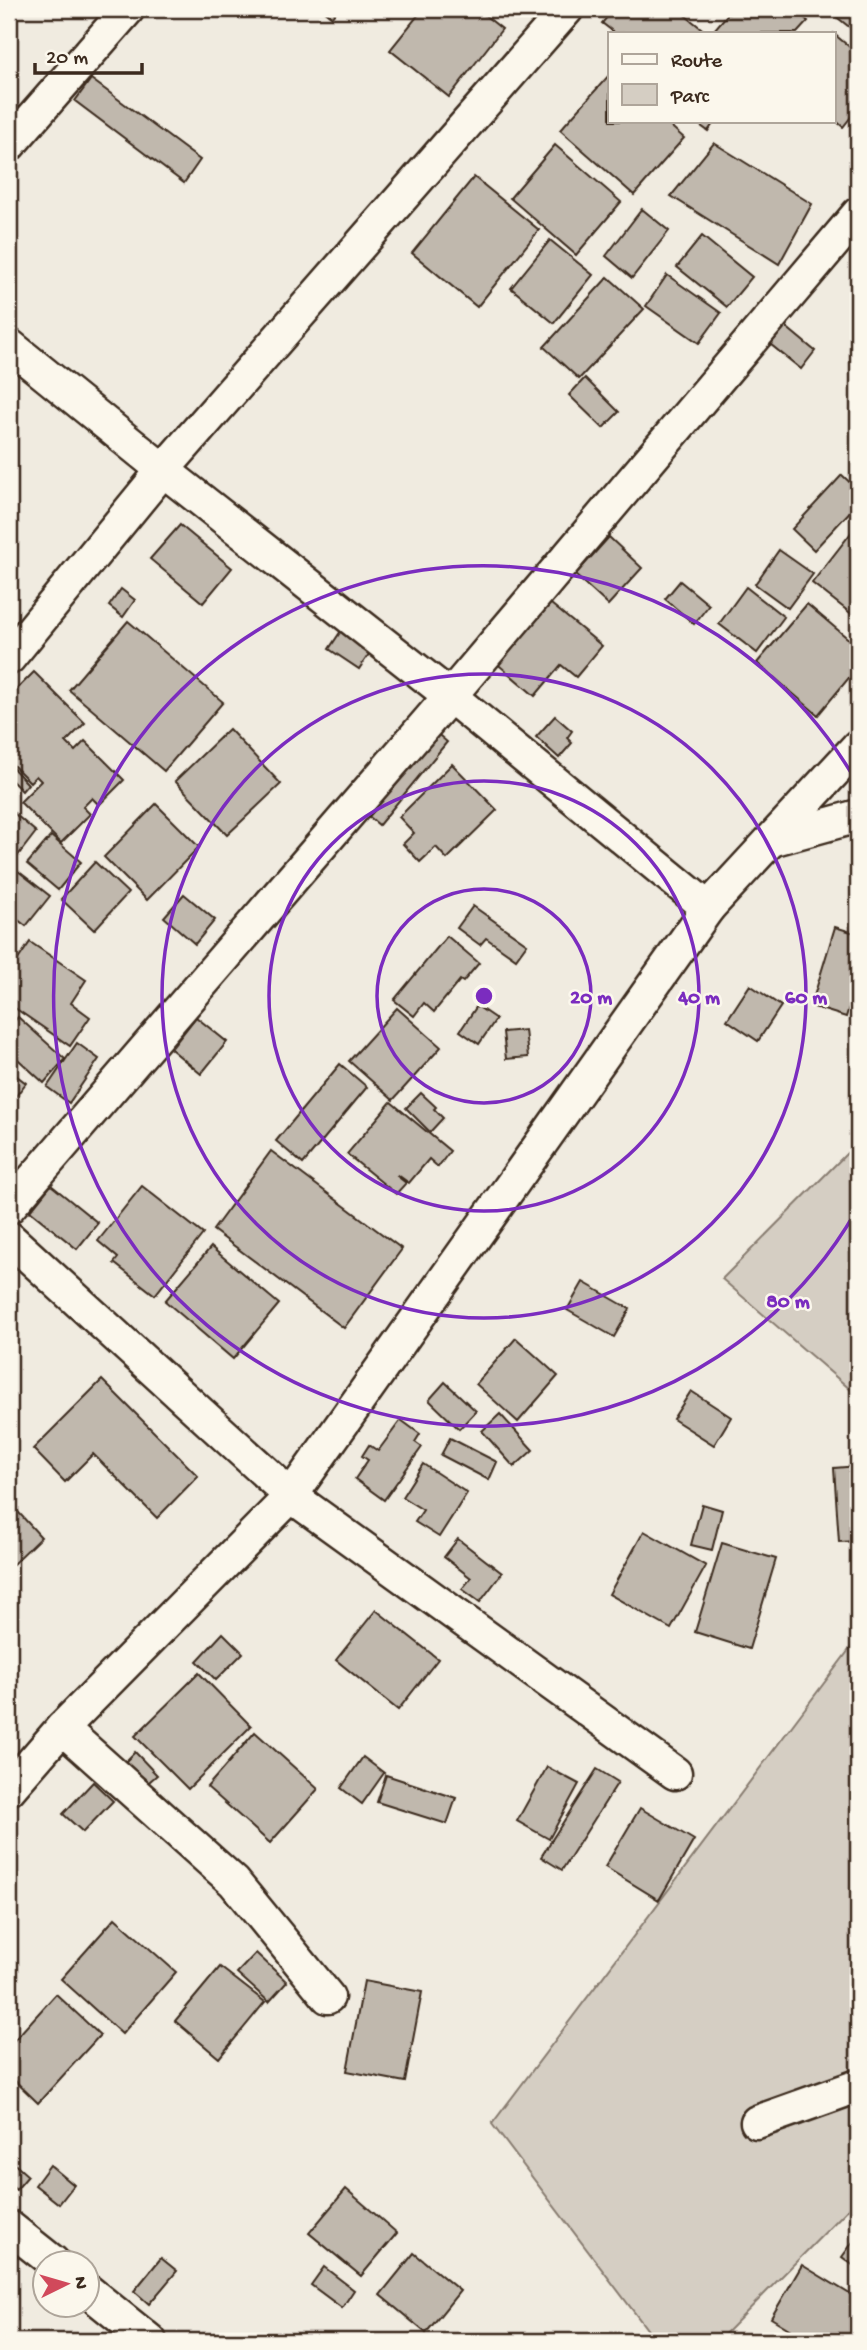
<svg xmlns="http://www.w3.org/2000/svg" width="867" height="2350" font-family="'Gochi Hand',sans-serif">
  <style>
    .green { fill: #d5cec3; stroke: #887c70; stroke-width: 2 }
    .building { fill: #c0b8ad; stroke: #3b2a1e; stroke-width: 2 }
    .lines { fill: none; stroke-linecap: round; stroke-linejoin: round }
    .minor-casing { stroke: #3b2a1e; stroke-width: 37 }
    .minor { stroke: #fbf7ec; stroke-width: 32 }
    .ring { fill: none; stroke: #7b2cbf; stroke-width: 3.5 }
    .centre { fill: #7b2cbf; stroke: #fbf7ec; stroke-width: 3.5 }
    .ring-label { font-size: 21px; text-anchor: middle; font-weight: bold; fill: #7b2cbf; stroke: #fbf7ec; stroke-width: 5; stroke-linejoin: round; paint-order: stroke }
  </style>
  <rect width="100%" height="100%" fill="#f0ebe0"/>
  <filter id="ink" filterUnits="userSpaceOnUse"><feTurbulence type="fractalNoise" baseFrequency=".0143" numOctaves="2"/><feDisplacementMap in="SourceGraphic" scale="14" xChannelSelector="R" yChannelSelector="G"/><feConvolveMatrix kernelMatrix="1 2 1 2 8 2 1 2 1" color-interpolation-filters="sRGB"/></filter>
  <g filter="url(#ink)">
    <g class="green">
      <polygon points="858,1142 858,1396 722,1279"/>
      <polygon points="858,1638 858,2199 718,2341 656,2341 492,2124"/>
    </g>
    <g class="building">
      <polygon points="322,9 338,9 332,17"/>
      <polygon points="423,9 477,9 502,29 449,97 390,50"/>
      <polygon points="614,9 677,9 706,32 615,33 602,23"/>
      <polygon points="732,9 794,9 808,21 797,33 718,33 714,30"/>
      <polygon points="837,9 858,9 858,34 833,14"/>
      <polygon points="834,34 858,54 858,108 843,127 834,119"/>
      <polygon points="610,74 610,121 665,121 684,138 634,195 560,130"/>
      <polygon points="91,79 200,160 184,183 75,101"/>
      <polygon points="694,121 715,121 708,131"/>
      <polygon points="714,143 812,204 779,264 671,196"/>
      <polygon points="555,145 621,202 576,255 510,198"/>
      <polygon points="474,177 539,230 477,307 412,253"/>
      <polygon points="642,209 669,231 632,278 606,256"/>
      <polygon points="702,236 752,277 727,307 677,267"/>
      <polygon points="550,240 593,275 554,323 511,288"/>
      <polygon points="667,275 721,313 699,343 646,306"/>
      <polygon points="608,277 644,309 579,379 544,347"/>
      <polygon points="785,326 815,351 801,369 770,344"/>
      <polygon points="585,378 619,412 603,428 569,395"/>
      <polygon points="842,475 858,490 858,503 814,550 792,529"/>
      <polygon points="858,524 858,619 812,583"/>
      <polygon points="180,525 232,568 203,603 150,559"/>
      <polygon points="609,537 642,568 608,605 575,575"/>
      <polygon points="779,550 813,574 788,608 755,584"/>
      <polygon points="680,581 709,605 694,624 665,599"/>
      <polygon points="746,587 784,617 757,653 719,624"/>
      <polygon points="121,589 135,600 123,617 109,606"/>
      <polygon points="545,599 602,646 576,677 561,665 535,696 494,661"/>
      <polygon points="807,604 858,647 858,667 818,715 757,663"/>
      <polygon points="128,621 223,702 164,771 69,690"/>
      <polygon points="345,625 375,645 359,669 329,649"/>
      <polygon points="34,672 85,723 66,742 75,751 85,741 124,780 99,805 92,798 83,807 90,814 61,843 20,802 41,781 36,776 30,782 9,761 9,714 10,712 9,697"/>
      <polygon points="555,716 572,731 567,738 572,743 559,758 536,737"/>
      <polygon points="229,729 281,784 227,835 175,781"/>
      <polygon points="433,730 447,742 379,825 366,814"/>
      <polygon points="9,764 28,784 22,791 9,778"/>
      <polygon points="452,764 497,810 447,859 436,847 420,862 403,844 414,833 399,817"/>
      <polygon points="156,804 199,847 147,900 104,857"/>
      <polygon points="9,809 36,832 9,867"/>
      <polygon points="51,836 81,862 58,890 27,864"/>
      <polygon points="95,862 128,893 94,930 61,899"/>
      <polygon points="18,871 50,896 26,926 9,913 9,884"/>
      <polygon points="184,894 215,920 195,944 164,917"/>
      <polygon points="473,906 527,944 516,959 486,938 480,945 457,928"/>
      <polygon points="835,927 858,934 858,978 846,1017 811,1006"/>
      <polygon points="447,936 479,963 463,982 460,980 434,1012 424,1003 414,1016 394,1000"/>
      <polygon points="30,942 86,980 71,1003 90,1017 70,1046 9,1004 9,973"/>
      <polygon points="750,985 781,1006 758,1041 727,1020"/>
      <polygon points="477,1006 496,1019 479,1044 460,1031"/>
      <polygon points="397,1008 441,1047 393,1100 349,1061"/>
      <polygon points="18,1017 65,1059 44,1083 9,1051 9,1027"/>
      <polygon points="196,1017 227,1042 201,1074 171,1049"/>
      <polygon points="525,1030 528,1057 506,1059 503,1032"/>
      <polygon points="77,1043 99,1059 69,1103 47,1087"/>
      <polygon points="340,1064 367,1087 303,1164 276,1141"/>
      <polygon points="9,1070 26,1083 9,1105"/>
      <polygon points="421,1093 436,1107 434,1109 443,1118 430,1132 406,1108"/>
      <polygon points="391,1102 450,1151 438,1167 429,1159 409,1183 398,1175 397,1176 406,1183 396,1194 347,1154"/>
      <polygon points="271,1151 402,1249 344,1328 213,1230"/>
      <polygon points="51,1185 98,1223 77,1249 30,1211"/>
      <polygon points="142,1186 203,1234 155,1295 114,1263 118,1258 98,1241"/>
      <polygon points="211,1247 279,1304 233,1359 165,1301"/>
      <polygon points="583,1282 630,1309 614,1337 567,1310"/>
      <polygon points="516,1338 558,1376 518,1422 476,1384"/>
      <polygon points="102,1380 198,1476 157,1518 93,1454 65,1482 33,1449"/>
      <polygon points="445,1382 476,1411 459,1429 429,1400"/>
      <polygon points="691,1391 731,1417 714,1445 673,1419"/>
      <polygon points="500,1414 533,1450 514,1467 482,1431"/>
      <polygon points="401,1420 420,1434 415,1442 422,1447 384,1500 355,1479 368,1460 362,1456 369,1445 378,1451"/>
      <polygon points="450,1438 497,1462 489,1480 441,1455"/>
      <polygon points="423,1464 467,1493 439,1537 415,1522 423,1510 402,1497"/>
      <polygon points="858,1466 858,1541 839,1542 834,1468"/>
      <polygon points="9,1502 41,1537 9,1568"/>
      <polygon points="702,1504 722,1510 712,1550 691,1545"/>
      <polygon points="644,1531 706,1566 671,1629 609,1594"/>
      <polygon points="458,1539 502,1573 480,1602 462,1589 471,1578 444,1557"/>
      <polygon points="722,1543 776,1559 749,1649 695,1632"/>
      <polygon points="376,1610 438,1659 398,1710 336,1660"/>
      <polygon points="223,1633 243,1653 216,1680 197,1661"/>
      <polygon points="199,1673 251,1726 188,1789 135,1736"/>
      <polygon points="255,1732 318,1789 270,1843 207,1787"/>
      <polygon points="135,1752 157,1775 142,1788 122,1765"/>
      <polygon points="363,1757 384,1773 362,1804 341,1788"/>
      <polygon points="547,1767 579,1784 549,1839 517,1821"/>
      <polygon points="597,1769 618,1782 562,1870 541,1857"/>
      <polygon points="386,1775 456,1798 447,1824 377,1802"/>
      <polygon points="93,1782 113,1801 83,1832 63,1814"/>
      <polygon points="640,1808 694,1840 659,1900 605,1867"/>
      <polygon points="115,1918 176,1972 122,2034 61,1979"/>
      <polygon points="256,1953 287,1982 269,2002 237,1973"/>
      <polygon points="220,1967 265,2002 219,2058 175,2021"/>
      <polygon points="364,1981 422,1992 405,2082 347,2071"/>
      <polygon points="56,1994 100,2035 38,2103 9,2075 9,2046"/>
      <polygon points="9,2159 28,2176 16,2190 9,2184"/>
      <polygon points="50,2165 74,2185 59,2204 35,2185"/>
      <polygon points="346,2189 397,2233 361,2276 309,2233"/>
      <polygon points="858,2235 858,2269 842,2257"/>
      <polygon points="414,2253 460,2291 426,2333 380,2295"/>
      <polygon points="161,2258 177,2271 149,2304 134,2291"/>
      <polygon points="802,2265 858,2299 857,2341 809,2341 771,2318"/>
      <polygon points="324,2267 354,2290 342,2308 311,2285"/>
    </g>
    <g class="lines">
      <defs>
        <g id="minor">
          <polyline points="9,145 128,9"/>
          <polyline points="9,345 163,470 450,696 708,908"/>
          <polyline points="9,658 163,470 567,9"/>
          <polyline points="771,840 858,816"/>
          <polyline points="9,1207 450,696 858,214"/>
          <polyline points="9,1238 291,1496 675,1773"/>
          <polyline points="62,1728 234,1882 328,1997"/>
          <polyline points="9,1789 62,1728 291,1496 708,908 858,746"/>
          <polyline points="757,2122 858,2086"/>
          <polyline points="9,2227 53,2262"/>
          <polyline points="88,2291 150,2341"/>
        </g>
      </defs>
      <use href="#minor" class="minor-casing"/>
      <use href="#minor" class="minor"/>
    </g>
  </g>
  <g class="ring">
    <circle cx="484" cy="996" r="107"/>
    <circle cx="484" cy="996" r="215"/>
    <circle cx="484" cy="996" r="322"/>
    <path d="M856 1211A430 430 0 1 1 856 781"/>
  </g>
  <circle cx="484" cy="996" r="10" class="centre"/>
  <g class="ring-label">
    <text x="591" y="1003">20 m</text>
    <text x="699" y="1003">40 m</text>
    <text x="806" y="1003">60 m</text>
    <text x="788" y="1307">80 m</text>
  </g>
  <rect width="867" height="2350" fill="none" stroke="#fbf7ec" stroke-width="35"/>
  <rect x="18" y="18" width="832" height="2315" fill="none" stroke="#3b2a1e" stroke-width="2.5" filter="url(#ink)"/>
  <rect x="608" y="32" width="228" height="91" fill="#fbf7ec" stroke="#aea59a" stroke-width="2"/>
  <rect x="622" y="54" width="35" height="10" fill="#fbf7ec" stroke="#aea59a" stroke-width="2"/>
  <text x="671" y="66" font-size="21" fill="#3b2a1e">Route</text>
  <rect x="622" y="84" width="35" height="21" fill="#d5cec3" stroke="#aea59a" stroke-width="2"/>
  <text x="671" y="102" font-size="21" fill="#3b2a1e">Parc</text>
  <g transform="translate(66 2284) rotate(85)"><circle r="33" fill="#fbf7ec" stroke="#aea59a" stroke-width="2"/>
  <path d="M0-5L12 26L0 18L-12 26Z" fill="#d1495b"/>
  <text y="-10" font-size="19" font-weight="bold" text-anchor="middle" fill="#3b2a1e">N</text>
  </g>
  <path d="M35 63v10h107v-10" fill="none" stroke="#3b2a1e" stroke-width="3.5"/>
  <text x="46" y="63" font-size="21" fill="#3b2a1e" stroke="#fbf7ec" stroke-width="5" paint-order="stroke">20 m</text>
</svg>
